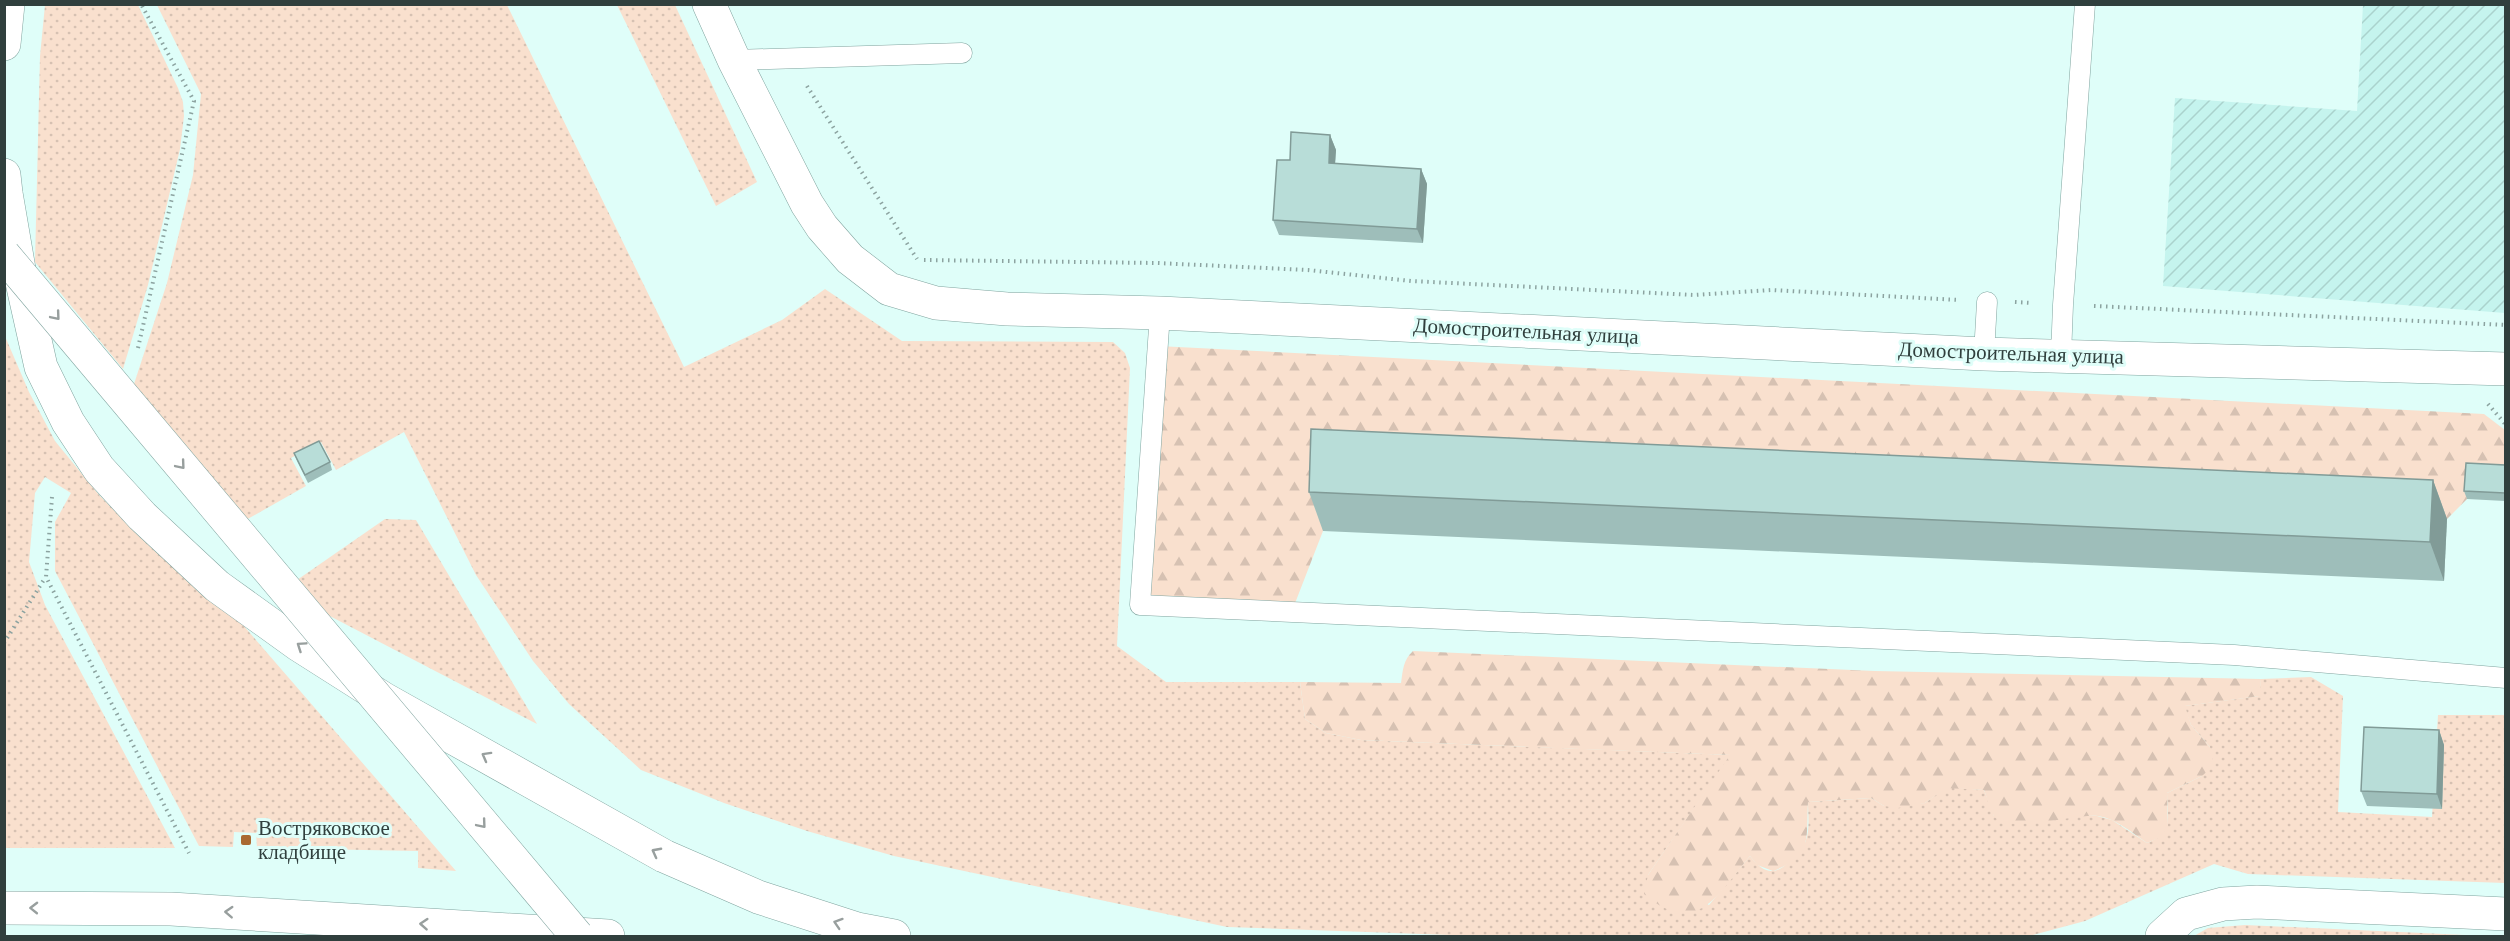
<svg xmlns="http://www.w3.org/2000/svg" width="2510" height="941" font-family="'Times New Roman',serif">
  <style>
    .industrial { fill: url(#industrial-furrows) }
    .grass { fill: url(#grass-dots) }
    .forest { fill: url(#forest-firs) }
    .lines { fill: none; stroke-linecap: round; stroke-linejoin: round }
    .lane-casing { stroke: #80a49f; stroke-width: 21 }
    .street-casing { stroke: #80a49f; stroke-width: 34 }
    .primary-casing { stroke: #80a49f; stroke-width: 34 }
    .path { stroke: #8ca3a0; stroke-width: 4; stroke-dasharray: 1.5 4.5; stroke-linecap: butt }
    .lane { stroke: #fff; stroke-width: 20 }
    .street { stroke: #fff; stroke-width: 33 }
    .primary { stroke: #fff; stroke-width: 33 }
    .primary-bridge-casing { stroke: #80a49f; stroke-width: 34; stroke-linecap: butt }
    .primary-bridge { stroke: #fff; stroke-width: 33 }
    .wall { fill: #9ebeba }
    .shaded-wall { fill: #819b97 }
    .building { fill: #b8ddd8; stroke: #819b97; stroke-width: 1.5 }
    .oneway { stroke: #989f9e }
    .poi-dot { fill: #a96931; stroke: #dffef9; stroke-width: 2 }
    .labels { text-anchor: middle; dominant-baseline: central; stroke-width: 6; stroke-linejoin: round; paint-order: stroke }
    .street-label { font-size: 21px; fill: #303f3d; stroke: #dffef9 }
    .poi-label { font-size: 21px; fill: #303f3d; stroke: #dffef9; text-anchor: start }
  </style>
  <defs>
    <pattern id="industrial-furrows" width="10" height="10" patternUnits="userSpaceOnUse" patternTransform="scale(1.5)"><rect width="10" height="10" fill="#c5f4ee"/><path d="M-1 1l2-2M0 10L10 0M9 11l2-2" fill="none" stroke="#aad2cd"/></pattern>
    <pattern id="grass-dots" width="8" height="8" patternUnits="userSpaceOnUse" patternTransform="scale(1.5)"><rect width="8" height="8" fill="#f9e0ce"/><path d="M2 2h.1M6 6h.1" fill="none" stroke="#d6c1b2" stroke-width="1.8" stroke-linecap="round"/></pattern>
    <pattern id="forest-firs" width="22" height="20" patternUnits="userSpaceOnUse" patternTransform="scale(1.5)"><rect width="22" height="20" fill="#f9e0ce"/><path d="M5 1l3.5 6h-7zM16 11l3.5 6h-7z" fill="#d6c1b2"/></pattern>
  </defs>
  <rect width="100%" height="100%" fill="#dffef9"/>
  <polygon class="industrial" points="2363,5 2505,5 2505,313 2163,286 2175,98 2357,111"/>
  <g class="grass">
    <polygon points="45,5 138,5 178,88 183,102 184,116 180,149 148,285 123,369 35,262 40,56"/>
    <path d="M157,5H507L684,367L782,320L825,289L902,341L1113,342L1125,353L1130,368L1117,646L1166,682H1300L1305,719L1326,733L1361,740L1731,755L1648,875L1709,905L1750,856C1766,878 1780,874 1795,855C1798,851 1805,845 1806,840C1810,829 1808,814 1808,802L1871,798L1884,806L1925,803L1946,787L1984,790L1994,816H2097L2112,820L2147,843C2175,832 2167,819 2167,793L2202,776L2210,747L2191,725L2184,706L2259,696L2261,679L2311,677L2343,696L2338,812L2432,817L2438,715H2505V883L2248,874L2214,864L2085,921L2029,936H1477L1227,927L894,856L807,831L724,803L641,770L569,704L533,661L476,575L404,432L336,470L321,442L291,458L306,486L246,520L134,384L167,283L193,175L201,94Z"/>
    <polygon points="617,5 675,5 757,182 716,206"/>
    <polygon points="4,334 29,392 55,441 100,496 158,553 224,603 456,871 418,868 418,851 257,848 256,833 234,832 233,847 199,846 55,571 55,522 71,493 45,477 35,493 29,562 45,605 175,848 5,848"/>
    <polygon points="385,519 416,520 537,724 324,613 297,580"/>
    <polygon points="2245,925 2487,936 2194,936 2208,928"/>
  </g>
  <g class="forest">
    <polygon points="1158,346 2484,414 2505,430 2505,472 2469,471 2467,499 2447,519 1326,468 1323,531 1292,611 1140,605"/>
    <path d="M1413,651L1875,671L2261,679L2260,696L2185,706L2191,725L2210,747L2214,765L2202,776L2167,793L2168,827L2161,837L2147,843C2132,833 2117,819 2098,816C2076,813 2008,835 1994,816C1989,809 1987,797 1984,790L1946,788L1925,803L1898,808L1884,806L1871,798L1808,802C1806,839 1813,856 1773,871L1757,865L1750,856C1717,895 1697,939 1644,894L1648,875L1730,755L1361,740L1326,733L1305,719L1300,682L1401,683C1403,670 1403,660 1413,651Z"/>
  </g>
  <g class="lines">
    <defs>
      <g id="lane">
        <polyline points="734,60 962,53"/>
        <polyline points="1160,313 1140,605 2234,655 2506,678"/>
        <polyline points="1984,354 1987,302"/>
        <polyline points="2061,356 2063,305 2085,4"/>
      </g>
      <g id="street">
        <polyline points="709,4 734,60 807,204 822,227 850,259 889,289 936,303 1007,309 1160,313 1984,354 2506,369"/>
        <polyline points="2162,936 2186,914 2223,904 2257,902 2506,914"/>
      </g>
      <g id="primary">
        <polyline points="4,44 8,4"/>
        <polyline points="4,175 6,193 19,269 41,367 68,422 99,469 142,516 217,586 299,645 384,699 664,856 758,897 857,929 894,936"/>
        <polyline points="4,908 171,909 608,936"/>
      </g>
    </defs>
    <use href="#lane" class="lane-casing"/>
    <use href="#street" class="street-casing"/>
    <use href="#primary" class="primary-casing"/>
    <g class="path">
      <polyline points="807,86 917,259"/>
      <polyline points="924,260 1157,263 1308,270 1411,281 1694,295 1771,290 1959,300"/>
      <polyline points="2015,302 2032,303"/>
      <polyline points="2094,306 2506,325"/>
      <polyline points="138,348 194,101 141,4"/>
      <polyline points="2488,404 2506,425"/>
      <polyline points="52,497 46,577 189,853"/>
      <polyline points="4,643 45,578"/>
    </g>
    <use href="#lane" class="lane"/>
    <use href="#street" class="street"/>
    <use href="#primary" class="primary"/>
    <defs>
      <polyline id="primary-bridge" points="4,255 577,936"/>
    </defs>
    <use href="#primary-bridge" class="primary-bridge-casing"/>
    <use href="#primary-bridge" class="primary-bridge"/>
  </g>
  <g class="wall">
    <polygon points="1330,135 1336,150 1335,164 1421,169 1427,184 1423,243 1279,235 1273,220 1290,160"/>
    <polygon points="294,453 330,462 332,470 308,483 297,461"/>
    <polygon points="2505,465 2505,501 2467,499 2464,491"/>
    <polygon points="2433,480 2447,519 2444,581 1323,531 1309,492"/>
    <polygon points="2439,730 2444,745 2442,809 2367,806 2361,791"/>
  </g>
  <g class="shaded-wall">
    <polygon points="1330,135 1336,150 1334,178 1329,163"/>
    <polygon points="1421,169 1427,184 1423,243 1417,229"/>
    <polygon points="2433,480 2447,519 2444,581 2430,542"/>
    <polygon points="2439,730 2444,745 2442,809 2437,794"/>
  </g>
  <g class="building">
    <polygon points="1291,132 1330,135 1329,163 1421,169 1417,229 1273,220 1277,160 1290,160"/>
    <polygon points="1311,429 2433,480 2430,542 1309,492"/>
    <polygon points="319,441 330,462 305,475 294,453"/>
    <polygon points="2466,463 2505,465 2505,493 2464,491"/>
    <polygon points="2364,727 2439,730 2437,794 2361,791"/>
  </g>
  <defs><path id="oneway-chevron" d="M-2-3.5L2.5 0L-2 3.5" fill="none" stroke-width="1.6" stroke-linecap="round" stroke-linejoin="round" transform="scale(1.5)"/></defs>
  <g class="oneway">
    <use href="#oneway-chevron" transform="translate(56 316) rotate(50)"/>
    <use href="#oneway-chevron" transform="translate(181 465) rotate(50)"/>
    <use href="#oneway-chevron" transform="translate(301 646) rotate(-146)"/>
    <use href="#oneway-chevron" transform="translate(486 756) rotate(-151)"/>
    <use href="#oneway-chevron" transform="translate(482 824) rotate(50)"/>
    <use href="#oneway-chevron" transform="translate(656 852) rotate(-152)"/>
    <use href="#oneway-chevron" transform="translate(34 908) rotate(-179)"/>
    <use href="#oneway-chevron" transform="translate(229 912) rotate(-177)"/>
    <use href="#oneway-chevron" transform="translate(838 923) rotate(-162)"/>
    <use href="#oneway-chevron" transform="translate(424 924) rotate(-176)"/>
  </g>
  <rect class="poi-dot" x="240" y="834" width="12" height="12" rx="3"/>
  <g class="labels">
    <g class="street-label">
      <text transform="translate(1526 331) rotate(3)">Домостроительная улица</text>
      <text transform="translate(2011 353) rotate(2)">Домостроительная улица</text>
    </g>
    <g class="poi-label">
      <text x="258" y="828">Востряковское<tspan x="258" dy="24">кладбище</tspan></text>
    </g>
  </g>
  <rect width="2510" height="941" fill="none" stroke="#303f3d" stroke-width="12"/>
</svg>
